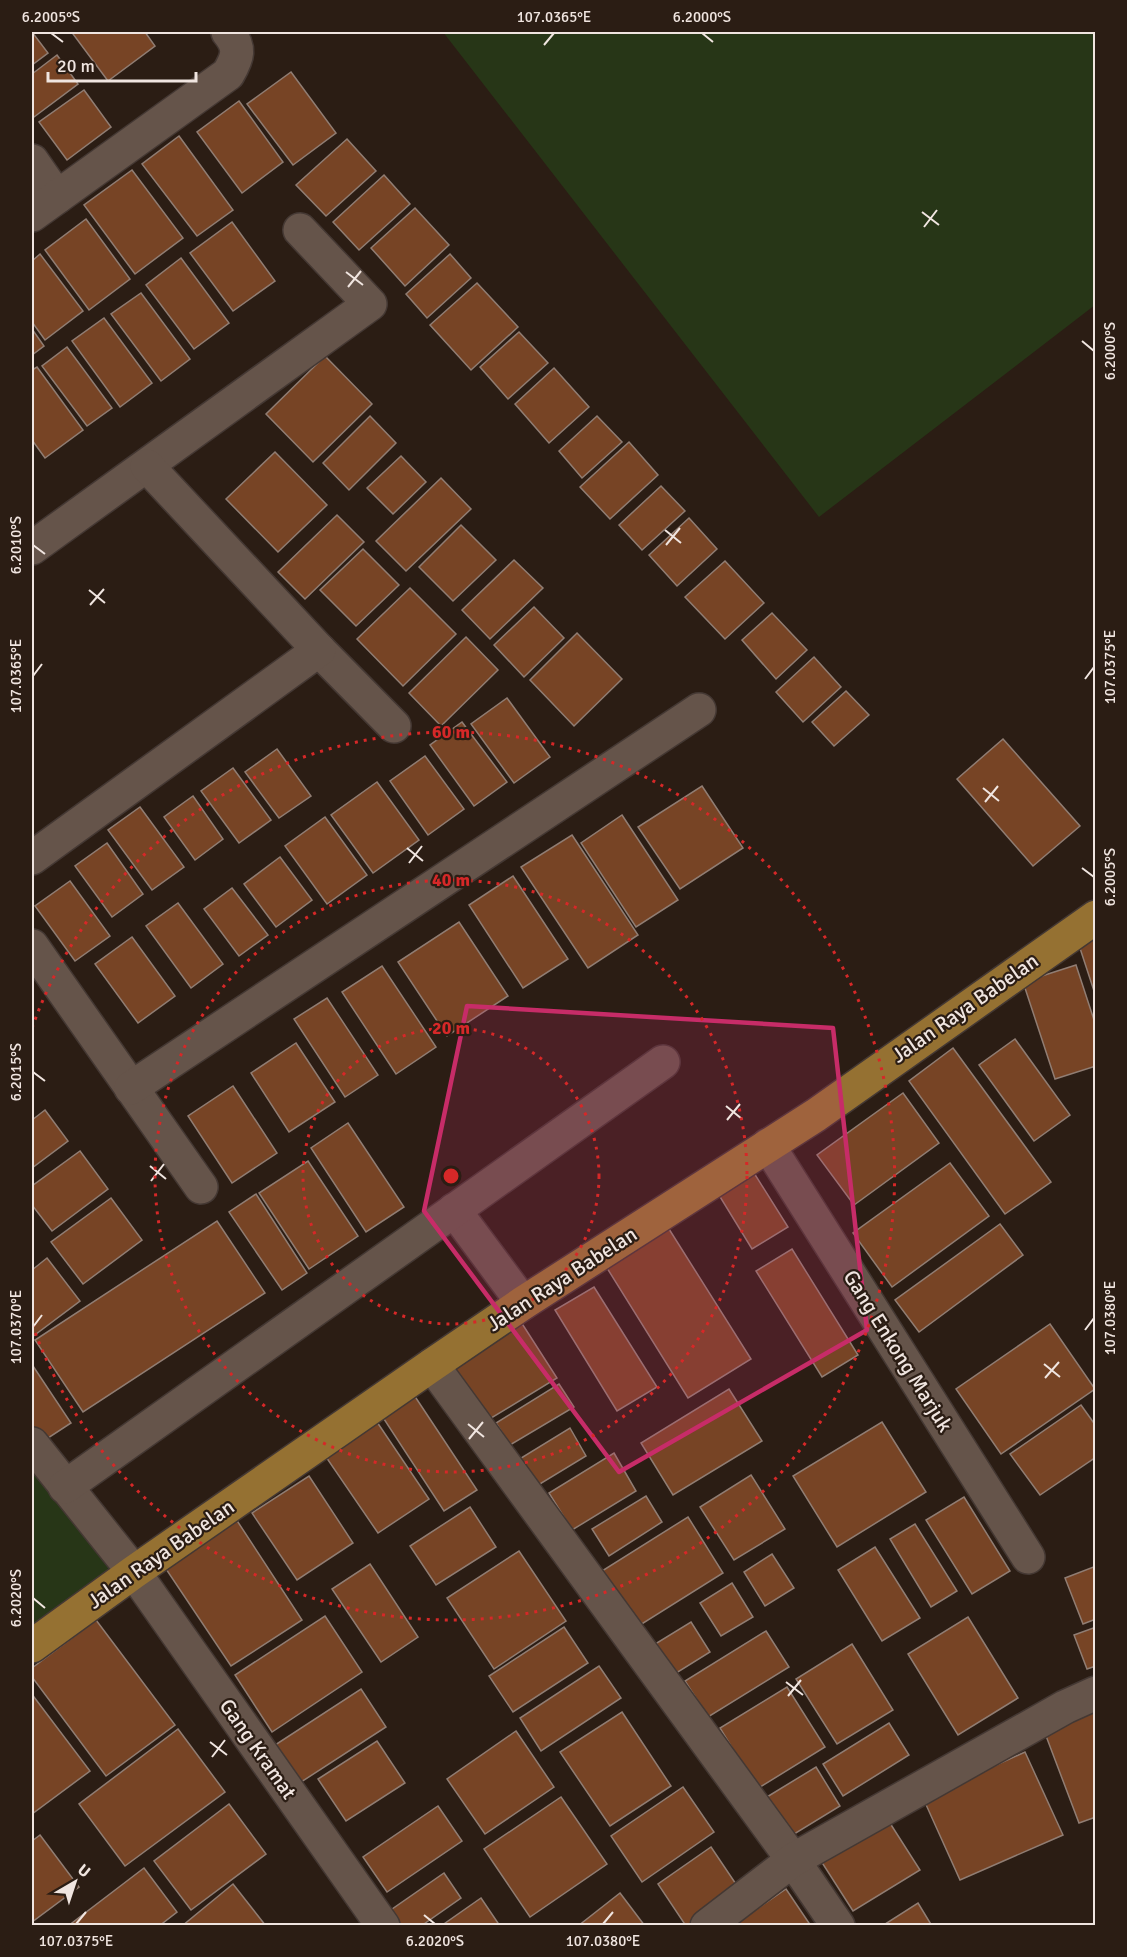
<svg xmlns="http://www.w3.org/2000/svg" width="1127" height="1957" font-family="Signika,sans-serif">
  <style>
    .green { fill: #273617 }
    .building { fill: #774425; stroke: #907d73; stroke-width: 1.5 }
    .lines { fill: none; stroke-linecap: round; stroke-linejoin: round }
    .minor-casing { stroke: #443833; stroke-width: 36 }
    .major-casing { stroke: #443833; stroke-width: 36 }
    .minor { stroke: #65544a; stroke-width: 33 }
    .major { stroke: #957132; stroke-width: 33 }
    .marked { fill: #c72c68; fill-opacity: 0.2; stroke: #c72c68; stroke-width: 4.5; stroke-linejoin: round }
    .ticks { fill: none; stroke: #f0e5e0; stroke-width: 2 }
    .ring { fill: none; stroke: #d62828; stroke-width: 3; stroke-dasharray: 3 6 }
    .labels { text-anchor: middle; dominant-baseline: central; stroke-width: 4.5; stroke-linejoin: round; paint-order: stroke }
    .street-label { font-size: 21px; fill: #f0e5e0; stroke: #2b1d14 }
    .centre { fill: #d62828; stroke: #2b1d14; stroke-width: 3 }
    .ring-label { font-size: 18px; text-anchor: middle; font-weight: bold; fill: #d62828; stroke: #2b1d14; stroke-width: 4.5; stroke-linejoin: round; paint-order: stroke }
    .neatline { fill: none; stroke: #f0e5e0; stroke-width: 2 }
    .ticks-label { font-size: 15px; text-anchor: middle; fill: #f0e5e0 }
  </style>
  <rect width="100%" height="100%" fill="#2b1d14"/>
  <g class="green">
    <polygon points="443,32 1095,32 1095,305 819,517"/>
    <polygon points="32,1444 134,1572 32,1646"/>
  </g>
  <g class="building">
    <polygon points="32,32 48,53 32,65"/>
    <polygon points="76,32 145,32 155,46 108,81 73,34"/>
    <polygon points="57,55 78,84 34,117 32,114 32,74"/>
    <polygon points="291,72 336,133 293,165 247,104"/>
    <polygon points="84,90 111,127 67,160 39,122"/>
    <polygon points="239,101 283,162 242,193 197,132"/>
    <polygon points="179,136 233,210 197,236 142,164"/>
    <polygon points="347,139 376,171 326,216 296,185"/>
    <polygon points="132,170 183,238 135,274 84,205"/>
    <polygon points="384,175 410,204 359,250 333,222"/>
    <polygon points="415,208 449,245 405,286 371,248"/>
    <polygon points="86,219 130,279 89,310 45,250"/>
    <polygon points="232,222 275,281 233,311 190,253"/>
    <polygon points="40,254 83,311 45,340 32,322 32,261"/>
    <polygon points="450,254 471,278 427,318 406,294"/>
    <polygon points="181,258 229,323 194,349 146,285"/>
    <polygon points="477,283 518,327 471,370 430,325"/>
    <polygon points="141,293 190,359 161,381 111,314"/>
    <polygon points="104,318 152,383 120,407 72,341"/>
    <polygon points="32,329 44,346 32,355"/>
    <polygon points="519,332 548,363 508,399 480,367"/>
    <polygon points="67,347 112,408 87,426 42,366"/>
    <polygon points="325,356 372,404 313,462 266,414"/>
    <polygon points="37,367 83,430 45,458 32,440 32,370"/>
    <polygon points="554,368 589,407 549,443 515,404"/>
    <polygon points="370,416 396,443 349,490 323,463"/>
    <polygon points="597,416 622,442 582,478 559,451"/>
    <polygon points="629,442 658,475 610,519 580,487"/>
    <polygon points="275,452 327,505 278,552 226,499"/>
    <polygon points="401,456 426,482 393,514 367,488"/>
    <polygon points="441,478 471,509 406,571 376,541"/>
    <polygon points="661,486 685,511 642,550 619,525"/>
    <polygon points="337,515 364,542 305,599 278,572"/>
    <polygon points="689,518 717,549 677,586 649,555"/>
    <polygon points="461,525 496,560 453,601 419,567"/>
    <polygon points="363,549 399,585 356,626 320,590"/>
    <polygon points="514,560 543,588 490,639 462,610"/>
    <polygon points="725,561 764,603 725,639 685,597"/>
    <polygon points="410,588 456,634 403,686 357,639"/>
    <polygon points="534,607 564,638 524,677 494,645"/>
    <polygon points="772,613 807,650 776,679 742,640"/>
    <polygon points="577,633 622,679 574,726 530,680"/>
    <polygon points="466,637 498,670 441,726 409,693"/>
    <polygon points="814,657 841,687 803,722 776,692"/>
    <polygon points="846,691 869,715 834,746 812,722"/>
    <polygon points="507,698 550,757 514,783 471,724"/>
    <polygon points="462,722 507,782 474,806 430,745"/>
    <polygon points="1003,739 1080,826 1033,866 957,779"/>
    <polygon points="277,749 311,796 279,818 245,772"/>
    <polygon points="425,756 464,809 428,835 390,781"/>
    <polygon points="233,768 271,820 239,843 201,791"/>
    <polygon points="377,782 419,840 373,873 331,815"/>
    <polygon points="702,786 743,848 680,889 638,827"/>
    <polygon points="193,796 223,839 195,860 164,817"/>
    <polygon points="140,807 184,867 152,890 108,830"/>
    <polygon points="622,815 678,900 636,927 581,843"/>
    <polygon points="325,817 367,875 327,904 285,846"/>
    <polygon points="572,835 638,935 588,968 521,867"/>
    <polygon points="107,843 143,894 112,917 75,866"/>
    <polygon points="280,857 312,900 276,927 244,884"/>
    <polygon points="513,876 568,959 523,988 469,905"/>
    <polygon points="70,881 110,936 75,961 35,906"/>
    <polygon points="232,888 268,935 239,956 204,909"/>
    <polygon points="178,903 223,964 191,988 146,926"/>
    <polygon points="459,922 508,996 447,1036 398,962"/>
    <polygon points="1096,926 1096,997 1075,933"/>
    <polygon points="132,937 175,996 138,1023 95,964"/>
    <polygon points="1076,965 1096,1026 1096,1066 1055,1079 1023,982"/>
    <polygon points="382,966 436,1047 396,1074 342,992"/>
    <polygon points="327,998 378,1075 345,1097 294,1019"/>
    <polygon points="1015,1039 1070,1115 1034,1141 979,1065"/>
    <polygon points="296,1043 335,1102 289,1132 251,1073"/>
    <polygon points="953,1048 1051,1182 1005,1214 909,1081"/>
    <polygon points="233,1086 277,1153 232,1183 188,1116"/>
    <polygon points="903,1093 939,1143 854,1205 817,1155"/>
    <polygon points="45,1110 68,1141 32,1168 32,1120"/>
    <polygon points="348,1123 404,1207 366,1232 311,1148"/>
    <polygon points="80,1151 108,1189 52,1231 32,1205 32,1186"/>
    <polygon points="308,1161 358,1236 309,1269 259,1193"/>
    <polygon points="950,1163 989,1216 892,1287 853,1233"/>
    <polygon points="749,1165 788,1227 752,1249 714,1187"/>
    <polygon points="256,1194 307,1273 282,1290 229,1212"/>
    <polygon points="111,1198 142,1240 83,1284 51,1242"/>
    <polygon points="217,1221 265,1293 83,1412 35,1340"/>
    <polygon points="1000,1224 1023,1255 919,1332 895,1300"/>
    <polygon points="669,1229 751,1359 688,1398 607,1268"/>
    <polygon points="792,1249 858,1355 822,1377 756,1271"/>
    <polygon points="47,1258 80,1301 32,1337 32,1270"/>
    <polygon points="594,1287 657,1387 617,1411 555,1310"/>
    <polygon points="521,1322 557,1378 483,1423 448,1366"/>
    <polygon points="1050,1324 1095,1389 1001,1454 956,1389"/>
    <polygon points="33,1366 71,1423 42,1442 32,1427 32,1367"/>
    <polygon points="559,1384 574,1407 510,1445 496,1423"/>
    <polygon points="729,1389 762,1441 673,1495 641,1443"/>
    <polygon points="414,1395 477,1490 444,1511 382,1416"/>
    <polygon points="1081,1405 1096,1426 1096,1457 1040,1495 1010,1454"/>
    <polygon points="377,1422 429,1499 378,1533 326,1457"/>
    <polygon points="882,1422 926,1492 837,1547 793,1476"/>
    <polygon points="570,1428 586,1456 530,1490 513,1463"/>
    <polygon points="614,1453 636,1491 572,1530 549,1493"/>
    <polygon points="751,1475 785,1529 734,1560 700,1507"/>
    <polygon points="309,1476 353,1543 297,1580 252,1513"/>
    <polygon points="646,1496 662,1522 609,1556 592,1529"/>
    <polygon points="964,1497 1010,1571 972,1594 926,1520"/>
    <polygon points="470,1507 496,1547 436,1585 410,1546"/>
    <polygon points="234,1516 302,1620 231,1666 162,1563"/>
    <polygon points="688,1517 723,1573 629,1632 594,1576"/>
    <polygon points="915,1524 957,1591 931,1607 890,1539"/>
    <polygon points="875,1547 920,1618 882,1641 838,1570"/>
    <polygon points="519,1551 566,1621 494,1669 447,1598"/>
    <polygon points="772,1554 794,1588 765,1606 744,1572"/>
    <polygon points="370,1564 418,1637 381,1662 332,1589"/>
    <polygon points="1096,1566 1096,1619 1083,1624 1065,1578"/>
    <polygon points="732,1583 753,1617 721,1636 700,1603"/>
    <polygon points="325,1616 362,1672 272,1732 235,1675"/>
    <polygon points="968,1617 1018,1698 958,1735 908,1654"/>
    <polygon points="96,1620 175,1725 106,1776 32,1677 32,1668"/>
    <polygon points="691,1622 710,1652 665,1680 647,1649"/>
    <polygon points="564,1627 588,1663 513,1712 489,1676"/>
    <polygon points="1096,1627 1096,1666 1087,1669 1074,1635"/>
    <polygon points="766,1631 789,1667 708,1717 685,1681"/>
    <polygon points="852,1644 893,1710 837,1744 796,1679"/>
    <polygon points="599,1666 621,1698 541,1751 520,1718"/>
    <polygon points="787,1687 825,1747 757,1789 720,1728"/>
    <polygon points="361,1689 386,1727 298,1784 272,1747"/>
    <polygon points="34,1697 90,1771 32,1814 32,1699"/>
    <polygon points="1096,1708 1096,1817 1079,1823 1043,1728"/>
    <polygon points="622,1712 671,1786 610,1826 560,1752"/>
    <polygon points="889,1723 909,1755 843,1796 823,1764"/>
    <polygon points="178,1729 225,1792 125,1866 79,1804"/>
    <polygon points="516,1731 554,1787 485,1834 447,1779"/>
    <polygon points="377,1741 405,1783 346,1821 318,1779"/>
    <polygon points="1025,1752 1063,1835 960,1880 923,1798"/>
    <polygon points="816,1767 840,1806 786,1839 762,1800"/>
    <polygon points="683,1787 714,1832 642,1882 611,1836"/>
    <polygon points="561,1797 607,1864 530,1917 484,1849"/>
    <polygon points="229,1804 266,1854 191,1910 154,1861"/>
    <polygon points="438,1806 462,1841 387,1892 363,1857"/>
    <polygon points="888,1820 920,1870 853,1911 821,1861"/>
    <polygon points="40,1835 79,1887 32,1922 32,1841"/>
    <polygon points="711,1847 740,1890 686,1926 658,1884"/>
    <polygon points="144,1868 177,1912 159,1926 68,1926"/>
    <polygon points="444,1873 461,1898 421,1926 393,1926 385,1914"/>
    <polygon points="233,1884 266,1926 182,1926"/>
    <polygon points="786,1889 811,1926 732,1926"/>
    <polygon points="620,1893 645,1926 578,1926"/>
    <polygon points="481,1898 500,1926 441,1926"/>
    <polygon points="918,1903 932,1926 882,1926"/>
  </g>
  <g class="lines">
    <defs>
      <g id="minor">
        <polyline points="32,161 57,197"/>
        <path d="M32,215L228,74C238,57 241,48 228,32"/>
        <polyline points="32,548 370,304 300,230"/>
        <polyline points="319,650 394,726"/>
        <polyline points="32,858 319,650 147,466"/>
        <polyline points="32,946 201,1187"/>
        <polyline points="131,1088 699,710"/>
        <polyline points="768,1145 1028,1557"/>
        <polyline points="454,1210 523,1303"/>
        <polyline points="432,1365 793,1860 838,1926"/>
        <polyline points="32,1444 134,1572 383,1926"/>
        <polyline points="65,1487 663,1062"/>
        <polyline points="707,1926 793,1860 1065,1707 1096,1693"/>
      </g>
      <polyline id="major" points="32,1646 134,1572 432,1365 523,1303 816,1115 1096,917"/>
    </defs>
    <use href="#minor" class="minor-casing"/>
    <use href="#major" class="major-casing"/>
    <use href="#minor" class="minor"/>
    <use href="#major" class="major"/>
  </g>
  <path class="marked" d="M467,1006L833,1028L867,1330L619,1472L424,1211Z"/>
  <path class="ticks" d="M51,33L63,42M702,33L713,42M544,45L554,33M922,212L939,225M924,227L937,210M346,272L363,285M348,287L361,271M1082,341L1094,351M665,530L681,543M33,545L45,554M666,545L680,528M89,590L105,603M90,605L104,589M33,676L42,664M1085,679L1094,667M983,788L999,801M985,802L998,786M407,848L423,861M409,863L422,846M1082,868L1094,877M33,1072L45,1081M726,1106L742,1119M727,1120L740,1104M150,1166L166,1179M151,1181L164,1164M33,1327L42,1315M1085,1330L1094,1318M1044,1364L1060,1377M1045,1378L1059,1362M468,1424L484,1437M469,1439L483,1422M33,1598L45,1608M786,1682L803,1695M788,1696L801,1680M210,1742L227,1755M212,1757L225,1740M424,1915L435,1924M76,1924L86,1912M603,1924L613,1912"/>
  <g class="ring">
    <circle cx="451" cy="1176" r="148"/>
    <circle cx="451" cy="1176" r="296"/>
    <path d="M32 1028A444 444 0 1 1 32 1324"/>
  </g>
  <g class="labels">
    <g class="street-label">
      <text transform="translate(965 1008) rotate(-35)">Jalan Raya Babelan</text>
      <text transform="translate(562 1279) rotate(-33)">Jalan Raya Babelan</text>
      <text transform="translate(898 1351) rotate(58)">Gang Enkong Marjuk</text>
      <text transform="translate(161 1554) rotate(-35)">Jalan Raya Babelan</text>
      <text transform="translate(258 1749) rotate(55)">Gang Kramat</text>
    </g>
  </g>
  <circle cx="451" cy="1176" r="9" class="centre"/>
  <g class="ring-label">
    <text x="451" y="738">60 m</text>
    <text x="451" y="886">40 m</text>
    <text x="451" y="1034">20 m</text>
  </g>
  <rect width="1127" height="1957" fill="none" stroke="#2b1d14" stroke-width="66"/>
  <g transform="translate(75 1882) rotate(39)" stroke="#2b1d14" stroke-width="4.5" paint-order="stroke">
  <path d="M0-4.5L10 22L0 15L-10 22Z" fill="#f0e5e0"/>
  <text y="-9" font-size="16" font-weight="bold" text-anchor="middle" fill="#f0e5e0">U</text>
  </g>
  <path d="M48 72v9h148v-9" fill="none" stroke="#f0e5e0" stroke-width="3"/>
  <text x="57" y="72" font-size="18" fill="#f0e5e0" stroke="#2b1d14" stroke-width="4.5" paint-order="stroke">20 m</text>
  <rect x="33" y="33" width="1061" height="1891" class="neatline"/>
  <g class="ticks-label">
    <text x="51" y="22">6.2005°S</text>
    <text x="554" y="22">107.0365°E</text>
    <text x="702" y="22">6.2000°S</text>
    <text transform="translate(1110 351) rotate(-90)" y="5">6.2000°S</text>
    <text transform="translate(16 545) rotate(-90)" y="5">6.2010°S</text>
    <text transform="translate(1110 667) rotate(-90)" y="5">107.0375°E</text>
    <text transform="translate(16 676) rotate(-90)" y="5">107.0365°E</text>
    <text transform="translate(1110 877) rotate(-90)" y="5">6.2005°S</text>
    <text transform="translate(16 1072) rotate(-90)" y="5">6.2015°S</text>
    <text transform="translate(1110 1318) rotate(-90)" y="5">107.0380°E</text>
    <text transform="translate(16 1327) rotate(-90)" y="5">107.0370°E</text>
    <text transform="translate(16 1598) rotate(-90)" y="5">6.2020°S</text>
    <text x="76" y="1946">107.0375°E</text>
    <text x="435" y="1946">6.2020°S</text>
    <text x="603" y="1946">107.0380°E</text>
  </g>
</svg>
